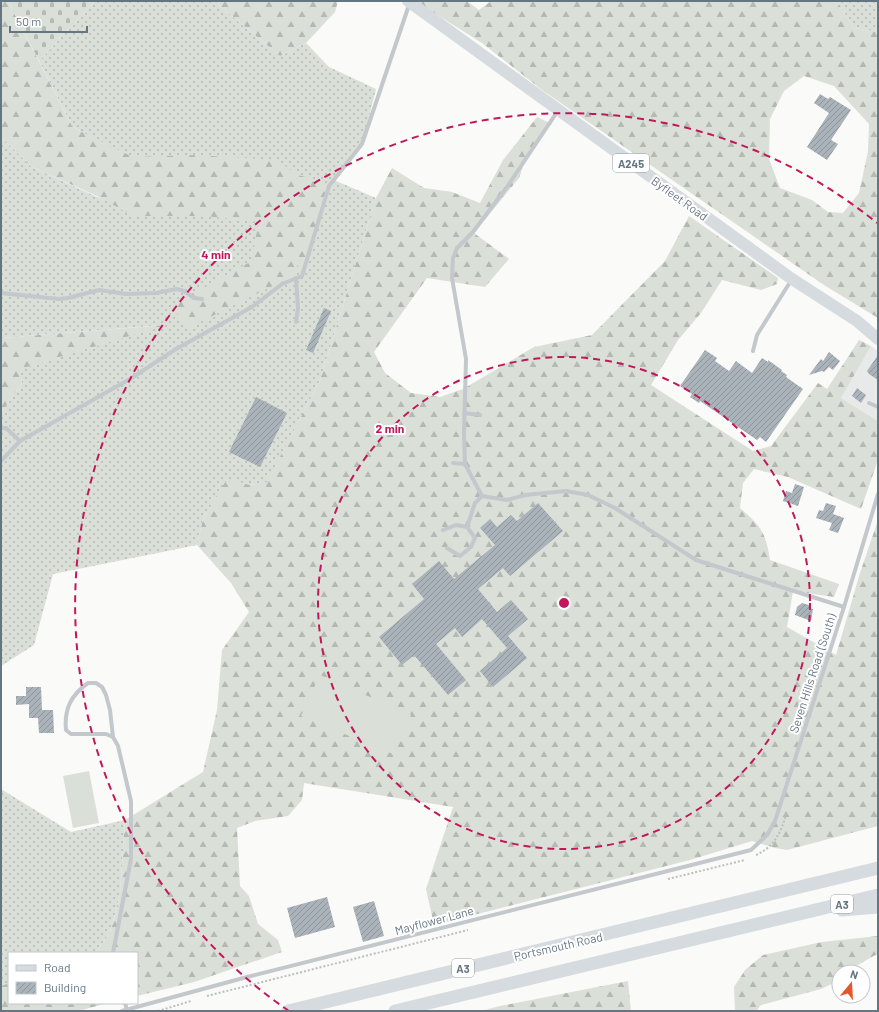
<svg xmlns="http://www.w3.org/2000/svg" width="879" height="1012" font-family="Barlow,sans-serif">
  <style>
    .built { fill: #e8e9e9 }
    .grass { fill: url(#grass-dots) }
    .forest { fill: url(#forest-firs); fill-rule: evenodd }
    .cemetery { fill: url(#cemetery-stones) }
    .pitch { fill: #dadfd7 }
    .building { fill: url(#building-hatch) }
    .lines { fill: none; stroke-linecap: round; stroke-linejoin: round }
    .path { stroke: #bbbfc2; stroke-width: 2; stroke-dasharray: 2 2; stroke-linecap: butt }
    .service { stroke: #c3c8cc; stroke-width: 4 }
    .primary { stroke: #d6dbdf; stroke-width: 12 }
    .trunk { stroke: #d6dbdf; stroke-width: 13 }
    .ring { fill: none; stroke: #c2185b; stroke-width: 2; stroke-dasharray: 7 5 }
    .labels { text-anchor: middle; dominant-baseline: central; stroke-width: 4; stroke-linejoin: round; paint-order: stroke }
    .shield { fill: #fff; stroke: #939fa8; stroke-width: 1 }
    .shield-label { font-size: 11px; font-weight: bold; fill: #657683 }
    .street-label { font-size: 12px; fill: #657683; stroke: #fff }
    .centre { fill: #c2185b; stroke: #fff; stroke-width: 2 }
    .ring-label { font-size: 12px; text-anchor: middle; font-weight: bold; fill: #c2185b; stroke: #fff; stroke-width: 4; stroke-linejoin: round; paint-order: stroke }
  </style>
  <defs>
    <pattern id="grass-dots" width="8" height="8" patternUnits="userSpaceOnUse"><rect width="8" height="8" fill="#dadfd7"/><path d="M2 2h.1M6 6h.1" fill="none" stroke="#b4b9b4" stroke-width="1.8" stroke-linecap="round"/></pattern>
    <pattern id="forest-firs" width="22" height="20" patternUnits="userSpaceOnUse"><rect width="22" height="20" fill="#dadfd7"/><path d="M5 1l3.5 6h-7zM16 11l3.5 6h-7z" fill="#b4b9b4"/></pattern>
    <pattern id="cemetery-stones" width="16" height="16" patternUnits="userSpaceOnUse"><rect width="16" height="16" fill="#dadfd7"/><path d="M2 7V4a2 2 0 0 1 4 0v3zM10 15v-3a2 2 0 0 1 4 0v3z" fill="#b4b9b4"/></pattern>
    <pattern id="building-hatch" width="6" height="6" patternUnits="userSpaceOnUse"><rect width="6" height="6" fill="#aab3b9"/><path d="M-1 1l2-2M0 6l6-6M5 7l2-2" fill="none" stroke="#8e969c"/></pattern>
  </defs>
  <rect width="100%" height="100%" fill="#fafaf8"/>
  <polygon class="built" points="871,346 878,351 878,421 841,398"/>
  <g class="grass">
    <polygon points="95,1 217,1 220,6 280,56 306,43 329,67 376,89 362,144 334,180 376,198 320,380 267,483 250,485 227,480 203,519 197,545 53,574 34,645 1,666 1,413 22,383 19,369 164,325 1,338 1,137 32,167 95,196 138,212 270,208 292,249 302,275 329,186 133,164 72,126 39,61"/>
    <polygon points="837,1 878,1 878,32 854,28"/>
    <polygon points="1,789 71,832 125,820 120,894 110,933 95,953 9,953 9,983 1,986"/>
  </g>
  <g class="forest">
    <polygon points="1,1 8,1 72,126 78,130 133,157 197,155 277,160 298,175 317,180 329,186 302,276 297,263 293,276 188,328 171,305 252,261 258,222 206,216 133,216 99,197 32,167 1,137"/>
    <polygon points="217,1 338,1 335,12 306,43 280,56 220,6"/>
    <path d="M415,1H467L479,10L491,1H837L854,28L878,32V318L824,285L542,90L482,43ZM804,76L834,86L869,124L868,151L859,193L843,213L828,212L812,200L780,188L769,159L770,119L784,91Z"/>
    <path d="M537,117L552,124L544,131L527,155L519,178L474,233L509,259L485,287L427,278L374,352L385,373L411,393L440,397L463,389L534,347L592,335L665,261L689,216L778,278L777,284L761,290L722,280L701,313L678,340L651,385L753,451L771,446L818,383L827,389L859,340L871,346L841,398L878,421V460L861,509L788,477L754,469L743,483L740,508C761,526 766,533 770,560L839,584L834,597L793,591L787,627L836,655L860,573L878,520V826L787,850L775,848L752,841L690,860L434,925L426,889L453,807L304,783L302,800L288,816L255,821L237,828L240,886L249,896L258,924L278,940L282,952L194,982L137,996V953H95L110,933L120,894L125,820L203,772L217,710L222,650L249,612L231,583L197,545L203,519L227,479L250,485L267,482L320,380L376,198L392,168L424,188L452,192L480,203L503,160Z"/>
    <polygon points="166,325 20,369 22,383 1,413 1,338"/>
    <path d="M878,936V954C865,959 851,972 839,972L838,981L821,989L761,1005L756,1011H735L734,987L745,970L763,955L822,942Z"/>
    <polygon points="628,981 631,1011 481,1011 500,1006"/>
    <polygon points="9,983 9,1003 108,1003 78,1011 1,1011 1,986"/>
  </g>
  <polygon class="cemetery" points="8,1 95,1 39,61"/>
  <g class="pitch">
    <polygon points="320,675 411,715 393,754 301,716"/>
    <polygon points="89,771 99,823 73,828 63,776"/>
  </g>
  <g class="building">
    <polygon points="820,94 828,99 830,97 851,110 831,140 838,144 827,160 807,147 829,113 814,103"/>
    <polygon points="324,308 331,311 313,353 306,350"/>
    <polygon points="705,350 717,358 715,361 729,371 736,361 752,373 762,358 768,362 768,360 782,370 781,371 787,375 786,377 803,389 766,442 760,437 757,440 700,401 699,403 690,397 692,394 680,386"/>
    <polygon points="829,352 840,361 833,370 829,367 824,372 822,371 809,375 821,359 823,361"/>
    <polygon points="878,355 878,380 869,374 867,371"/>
    <polygon points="857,388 866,395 861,403 852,396"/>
    <polygon points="256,397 287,413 260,467 229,452"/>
    <polygon points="795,484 804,487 798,506 783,501 786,491 792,493"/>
    <polygon points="538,503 563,531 510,576 503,568 478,589 497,612 511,600 528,619 508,636 527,658 493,687 480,671 507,648 482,619 462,637 455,628 436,644 466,680 448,695 414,655 402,665 379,637 424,599 412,584 439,561 454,579 495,545 480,528 490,519 497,527 511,515 517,521"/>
    <polygon points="826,503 836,506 833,514 844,518 838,533 829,530 832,523 816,518 819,510 823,511"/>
    <polygon points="802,603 809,605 809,608 813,609 811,621 795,615 797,607"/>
    <polygon points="26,687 41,687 42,710 53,710 54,733 39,733 38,718 29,718 29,704 16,705 16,696 26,696"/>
    <polygon points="327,897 335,927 295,938 287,908"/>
    <polygon points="374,901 384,936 363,942 353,907"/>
  </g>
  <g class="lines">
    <g class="path">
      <path d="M756,855C776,846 781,831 787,812"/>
      <polyline points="668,879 745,860"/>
      <polyline points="207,996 468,930"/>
      <polyline points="158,1011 191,1001"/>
    </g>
    <g class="service">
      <polyline points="1,293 59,299 68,298 99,290 126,294 156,293 177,289 184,291 194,298 202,299"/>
      <polyline points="296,322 298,309 296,278"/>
      <polyline points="753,351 757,335 792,279"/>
      <polyline points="869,403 878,407"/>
      <polyline points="464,413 480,415"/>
      <polyline points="1,428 6,428 20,441"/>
      <polyline points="1,461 20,441 130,379 176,349 252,307 282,284 302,276 329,186 362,144 409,5"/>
      <polyline points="453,463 465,464"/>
      <polyline points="482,496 465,464 464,433 466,359 452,278 453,258 457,248 473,232 507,187 557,112"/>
      <polyline points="443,530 456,525 467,527"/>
      <polyline points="447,548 460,556 471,547 475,538 467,527 475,503 482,496 507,500 525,495 566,491 588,495 615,508 696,560 844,607"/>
      <path d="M113,737L106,734H71L66,730C64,709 71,695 88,683H96L102,687L106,695L110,710L113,737L118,746L131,801V859L113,953"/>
      <polyline points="125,1003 127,1010"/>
      <polyline points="122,1011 247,977 751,850 767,835 775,821 844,607 878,494"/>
    </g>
    <polyline class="primary" points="408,1 792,279 857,321 878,339"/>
    <g class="trunk">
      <polyline points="842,910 878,907"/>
      <polyline points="288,1011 878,868"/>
      <polyline points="395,1011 878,895"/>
    </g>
  </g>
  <g class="ring">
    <circle cx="564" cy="603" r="246"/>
    <path d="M289 1011A492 492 0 1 1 877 223"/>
  </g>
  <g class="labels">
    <g class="shield">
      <rect x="613" y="154" width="36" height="18" rx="3"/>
      <rect x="831" y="895" width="22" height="18" rx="3"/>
      <rect x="452" y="959" width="22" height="18" rx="3"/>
    </g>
    <g class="shield-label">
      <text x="631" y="163">A245</text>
      <text x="842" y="904">A3</text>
      <text x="463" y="968">A3</text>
    </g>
    <g class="street-label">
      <text transform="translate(680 198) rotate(36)">Byfleet Road</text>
      <text transform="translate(812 673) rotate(-72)">Seven Hills Road (South)</text>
      <text transform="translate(434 920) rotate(-15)">Mayflower Lane</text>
      <text transform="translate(558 946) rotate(-13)">Portsmouth Road</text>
    </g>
  </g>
  <circle cx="564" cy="603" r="6" class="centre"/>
  <g class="ring-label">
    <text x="216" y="259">4 min</text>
    <text x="390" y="433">2 min</text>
  </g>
  <rect width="879" height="1012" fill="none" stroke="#657683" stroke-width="4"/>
  <rect x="8" y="952" width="130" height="52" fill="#ffffff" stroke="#c1c8cd"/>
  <rect x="16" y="965" width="20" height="6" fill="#d6dbdf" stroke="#c1c8cd"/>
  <text x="44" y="972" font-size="12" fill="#657683">Road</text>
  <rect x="16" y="982" width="20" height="12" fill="url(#building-hatch)" stroke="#c1c8cd"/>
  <text x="44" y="992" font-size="12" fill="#657683">Building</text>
  <g transform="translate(851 984) rotate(18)"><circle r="19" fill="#ffffff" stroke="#c1c8cd"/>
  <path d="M0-3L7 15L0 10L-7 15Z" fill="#e4572e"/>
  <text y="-6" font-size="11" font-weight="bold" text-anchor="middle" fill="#657683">N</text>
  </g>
  <path d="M10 26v6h77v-6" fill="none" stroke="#657683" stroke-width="2"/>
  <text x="16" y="26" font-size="12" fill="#657683" stroke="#ffffff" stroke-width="3" paint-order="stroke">50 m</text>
</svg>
